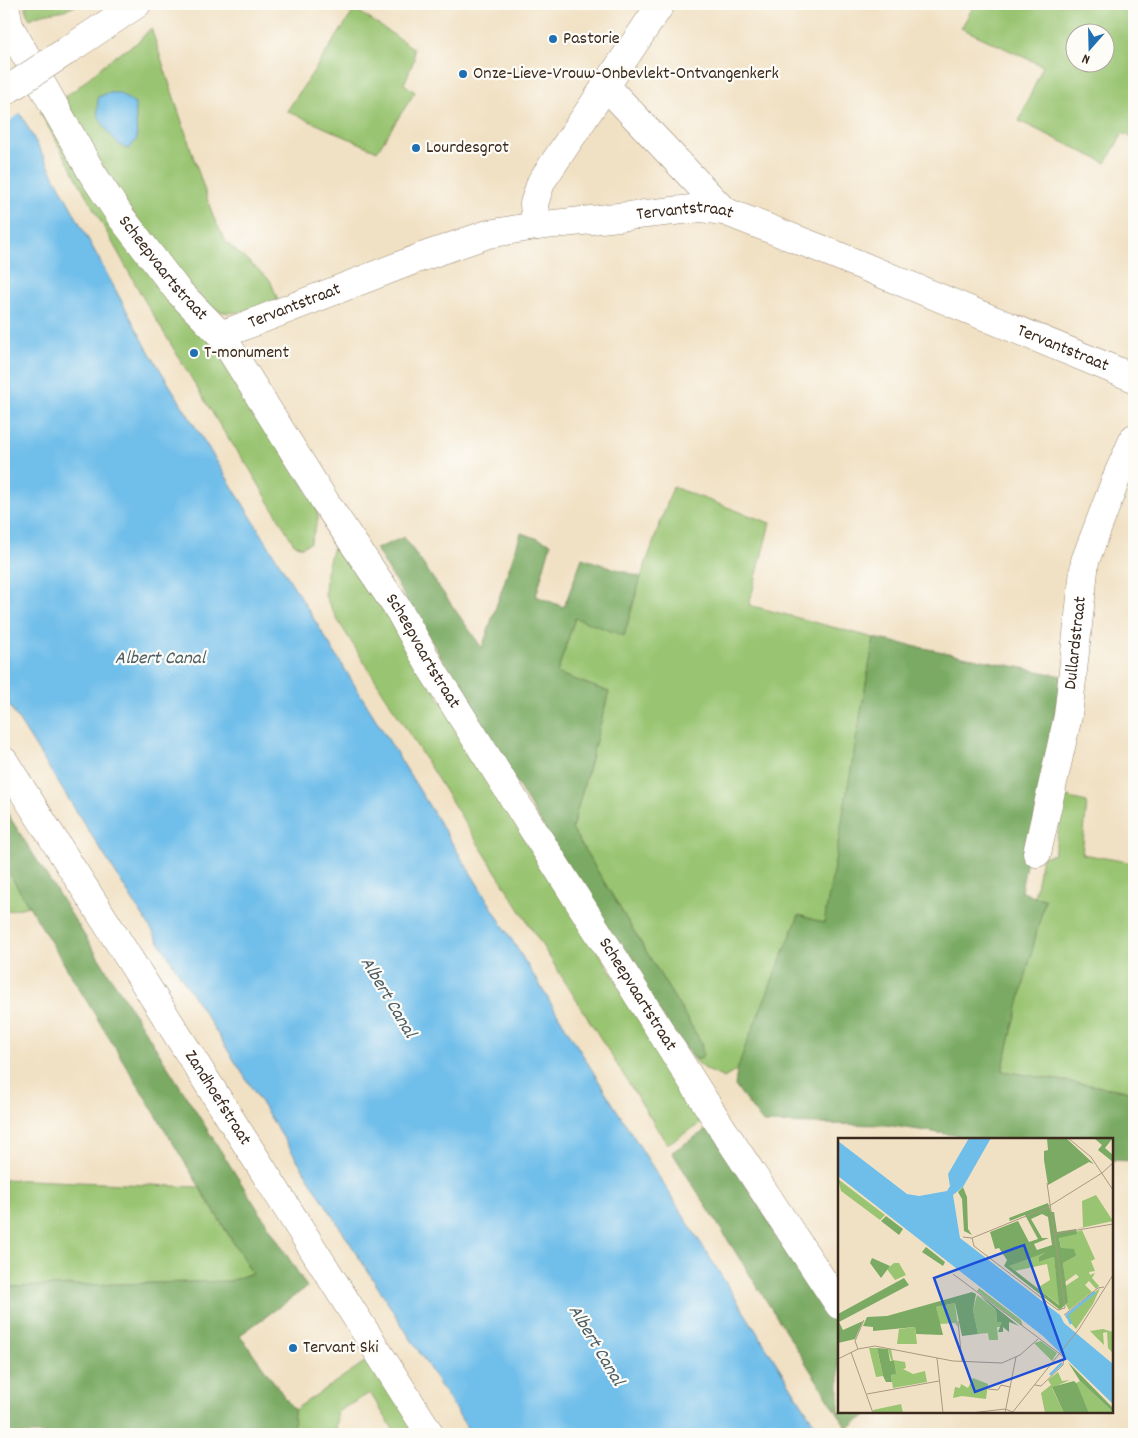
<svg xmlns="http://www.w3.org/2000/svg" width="1138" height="1438" font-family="Dekko,sans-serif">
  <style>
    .green { fill: #99c471; stroke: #6a7748; fill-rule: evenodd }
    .forest { fill: #7aaa63; stroke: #5a6a40 }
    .water { fill: #6fbeea; stroke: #557484 }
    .pier { fill: #f1e1c4 }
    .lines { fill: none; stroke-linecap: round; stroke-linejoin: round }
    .minor-casing { stroke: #968671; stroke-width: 29 }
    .minor { stroke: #fff; stroke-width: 28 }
    .minor-bridge-casing { stroke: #968671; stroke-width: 29; stroke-linecap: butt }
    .minor-bridge { stroke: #fff; stroke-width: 28 }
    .poi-dot { fill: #1f6fb2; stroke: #fdfcf7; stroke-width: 2 }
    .labels { text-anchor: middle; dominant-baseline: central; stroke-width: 4.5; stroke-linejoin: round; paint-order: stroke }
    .poi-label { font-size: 18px; fill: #3b2a1e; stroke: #fdfcf7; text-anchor: start }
    .street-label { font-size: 18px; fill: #3b2a1e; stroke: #fdfcf7 }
    .water-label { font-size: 19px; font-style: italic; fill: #4d5e65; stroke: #fdfcf7 }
    .inset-river { fill: none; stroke: #6fbeea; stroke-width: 2.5 }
    .inset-road { fill: none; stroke: #a89882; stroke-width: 1 }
    .view { fill: #1d4ed8; fill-opacity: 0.15; stroke: #1d4ed8; stroke-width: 2.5 }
    .inset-edge { fill: none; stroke: #3b2a1e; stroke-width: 2.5 }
  </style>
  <rect width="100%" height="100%" fill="#fdfcf7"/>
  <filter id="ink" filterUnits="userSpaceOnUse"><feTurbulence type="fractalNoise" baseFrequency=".02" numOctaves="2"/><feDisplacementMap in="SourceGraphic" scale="10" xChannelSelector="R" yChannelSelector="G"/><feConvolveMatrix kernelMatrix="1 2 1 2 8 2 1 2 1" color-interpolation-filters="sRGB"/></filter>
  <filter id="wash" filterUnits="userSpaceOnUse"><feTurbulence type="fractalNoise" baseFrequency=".0096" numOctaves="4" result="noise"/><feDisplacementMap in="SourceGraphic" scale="20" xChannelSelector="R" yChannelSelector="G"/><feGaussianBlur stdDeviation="1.12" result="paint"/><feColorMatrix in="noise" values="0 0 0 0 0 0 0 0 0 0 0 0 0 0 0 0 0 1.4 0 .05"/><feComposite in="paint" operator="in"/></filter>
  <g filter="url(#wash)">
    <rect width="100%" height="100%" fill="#f1e1c4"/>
    <g class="green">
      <path d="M26,4H78C65,14 45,10 30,19L26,12Z"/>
      <path d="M975,4H1134V139L1123,133L1106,163L1019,121L1043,66L961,28ZM1076,32H1106V62H1076Z"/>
      <polygon points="355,9 413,48 414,60 404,84 415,92 377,151 287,111"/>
      <path d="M151,28L213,216L226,242L270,280L278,300C260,306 232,320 213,308C209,306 205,301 201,298L127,206L86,138L64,97L76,89L108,61L138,42Z"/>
      <polygon points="42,111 211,341 317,506 318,520 310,543 302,547 294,544 249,468 222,429 146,303 40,112"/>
      <polygon points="673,487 770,523 749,605 874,638 824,924 799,915 737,1070 724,1078 707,1070 693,1059 701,1042 572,829 609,692 557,673 575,618 624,635 641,577"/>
      <polygon points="336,534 705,1121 667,1144 337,619 325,596 326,573"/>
      <polygon points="1065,797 1087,802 1082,854 1134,863 1134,1092 1002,1071 1045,899 1034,897 1042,857 1054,854"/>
      <polygon points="4,865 29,906 4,912"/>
      <polygon points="4,1179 199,1187 252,1273 230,1281 4,1287"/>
      <polygon points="375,1355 424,1434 396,1434 370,1393 337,1412 336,1434 293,1434 294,1410"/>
    </g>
    <g class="forest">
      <polygon points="521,533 551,543 536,596 564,607 582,558 641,577 624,636 575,618 557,673 609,692 572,829 701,1042 703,1054 701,1059 693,1059 625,963 376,549 404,537 482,648"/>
      <polygon points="874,638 1062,676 1021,891 1034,897 1045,899 1002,1071 1134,1092 1134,1161 1112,1160 1112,1139 980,1139 886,1125 763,1123 735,1086 737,1070 745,1047 799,915 824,923"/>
      <polygon points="4,808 307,1287 240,1335 294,1410 293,1434 4,1434 4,1287 230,1281 252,1273 4,865"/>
      <polygon points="709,1128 839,1330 839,1412 872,1412 847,1428 672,1152"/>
    </g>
    <g class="water">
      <polygon points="4,83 148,350 613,1104 821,1434 471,1434 4,697"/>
      <path d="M108,93H119L135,104L137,139L129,149C117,148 102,125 98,114C97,109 98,102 98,97Z"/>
    </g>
    <polygon class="pier" points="4,81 22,112 4,125"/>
  </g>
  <g filter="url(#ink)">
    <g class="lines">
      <defs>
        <g id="minor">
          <path id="s1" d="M5,4L9,26L92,173L121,217L178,291L221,335L326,503L400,612L431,668L716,1119L839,1305"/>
          <polyline points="65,52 137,4"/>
          <polyline points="605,85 724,211"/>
          <polyline points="536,226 534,204 541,182 661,4"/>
          <path id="s2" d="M221,335L419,258L488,234L536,226L701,208L724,211L824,250L1134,378"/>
          <path id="s3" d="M4,761L430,1434"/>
          <path id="s4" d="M1037,853L1068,716L1085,561L1118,474L1134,438"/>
        </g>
      </defs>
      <use href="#minor" class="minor-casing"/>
      <use href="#minor" class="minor"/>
      <defs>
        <polyline id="minor-bridge" points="4,92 65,52"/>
      </defs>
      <use href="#minor-bridge" class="minor-bridge-casing"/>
      <use href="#minor-bridge" class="minor-bridge"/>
    </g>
  </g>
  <g class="poi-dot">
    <circle cx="553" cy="39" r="5"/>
    <circle cx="463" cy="74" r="5"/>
    <circle cx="416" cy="148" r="5"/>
    <circle cx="194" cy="353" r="5"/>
    <circle cx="293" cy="1348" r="5"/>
  </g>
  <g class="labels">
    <g class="poi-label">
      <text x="563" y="39">Pastorie</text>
      <text x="473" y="74">Onze-Lieve-Vrouw-Onbevlekt-Ontvangenkerk</text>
      <text x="426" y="148">Lourdesgrot</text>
      <text x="204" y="353">T-monument</text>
      <text x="303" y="1348">Tervant Ski</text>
    </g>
    <g class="street-label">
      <text stroke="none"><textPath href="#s2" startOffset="484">Tervantstraat</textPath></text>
      <text stroke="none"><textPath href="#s1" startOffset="310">Scheepvaartstraat</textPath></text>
      <text stroke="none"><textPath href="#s2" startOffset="79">Tervantstraat</textPath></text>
      <text stroke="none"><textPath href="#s2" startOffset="889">Tervantstraat</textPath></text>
      <text stroke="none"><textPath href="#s4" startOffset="214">Dullardstraat</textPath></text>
      <text stroke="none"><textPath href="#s1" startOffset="774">Scheepvaartstraat</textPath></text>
      <text stroke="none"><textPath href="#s1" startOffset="1179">Scheepvaartstraat</textPath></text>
      <text stroke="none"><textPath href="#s3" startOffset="399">Zandhoefstraat</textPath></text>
    </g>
    <g class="water-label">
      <text x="160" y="659">Albert Canal</text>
      <text transform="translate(387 998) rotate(59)">Albert Canal</text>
      <text transform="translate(595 1346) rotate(59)">Albert Canal</text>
    </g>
  </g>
  <g transform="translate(838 1138)">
    <rect width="275" height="275" fill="#f1e1c4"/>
    <path d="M0,41L47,77L42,82L3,53ZM258,57L275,83L238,91L245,89L244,63ZM244,92L257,121L253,123L257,133L251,134L252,137L257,135L254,140L261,148L258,151L251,143L247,147L254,154L231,172L227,165L230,164L226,149L241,139L238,136L227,144L225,125L238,118L223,110L221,99ZM207,115L201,124L216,119L222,167L199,150L212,142L209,126L177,133L170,128ZM56,125H61L68,137L57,142L49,131ZM141,150L183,182L185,188L139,153ZM262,150L255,166L238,191L227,178ZM139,157L158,172L159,184H164V189H159L160,202H151L150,195L140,196L135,172ZM117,165L120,189L117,185L101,186L98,169ZM77,189L79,206H59L61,191ZM265,191L275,194V215L270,210L269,194L265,195L266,207L252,193ZM203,203L219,215L214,223L196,205ZM31,210H39L45,238L38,239ZM50,211H53L55,222L67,224L68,230L65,231L75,236L87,233L89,244L55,250L53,237L57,236ZM220,234L224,243L232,242L214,250L226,275H207L203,255L213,247L210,242ZM135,240L150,246L148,261L124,258L115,260L117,249L122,250L123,246L130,250ZM242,243L275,274V275H251L238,245ZM63,266L65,275H36L35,272Z" fill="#99c471"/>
    <path d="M209,0H228L256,26L251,24L210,47L206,22V13L210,12ZM275,0L267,10L275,17V24L260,12L264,7L257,1ZM125,49L129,59L130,91L134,97L126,93L124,61L120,54ZM210,65L213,74H216L219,94L238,91L239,96L221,100L223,110L236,111L238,118L225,125L230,164L222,172L166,128L169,122L161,110L157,111L152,94L180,83L191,104L200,101L187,77L172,83L171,80ZM204,76L210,79L214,107L199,112L196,106L211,100H204L193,81ZM207,115L201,119V124L216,119L221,167L171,128ZM48,78L65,91L61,97L43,83ZM88,109L107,124L105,128L84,114ZM34,120L52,128L43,140L32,125ZM66,140L71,147L1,184L5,192L25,183L17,201L0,205V176ZM134,154L138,156L135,172L140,196L124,198L117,165L98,169L105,197L78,196L77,189L35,193V189L25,188L29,179L49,178ZM141,157L150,163L181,188L171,184V194L165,189V194H160L164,184H159L158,172ZM39,210L50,211L52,223H56L58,236L53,237L54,244H48L45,238ZM230,224L275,270V274L242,243ZM236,243L239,246L251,275H226L214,249Z" fill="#7aaa63" fill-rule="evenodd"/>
    <path d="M131,0H153L125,49L115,57L122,100L222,177L226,185L275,226V266L205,198L0,38V3L69,56L81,58L109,53L112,48L110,36Z" fill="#6fbeea"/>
    <path class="inset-river" d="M233,186L229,177L257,154M212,237L224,225"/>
    <path class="inset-road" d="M230,0L253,19L275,52M209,45L227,170M216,96L275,86M125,99L134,100L208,70L264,35L275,25M134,100L136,108L213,167L220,172L227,170M115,136L226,219L225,227L203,248L197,247M226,177L260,150L266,149M120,183L124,224M20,211L17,203L26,182M13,214L35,275M99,220L105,275M0,221L20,211L37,208L115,223L164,225L182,217L200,201M150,251L160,252L163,247L172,249M29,256L101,243M133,275L167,271L175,274M167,275L178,219M174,275L241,191L275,137"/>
    <path class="view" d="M186,107L227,221L137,254L96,140Z"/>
    <rect width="275" height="275" class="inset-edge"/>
  </g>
  <rect width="1138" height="1438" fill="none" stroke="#fdfcf7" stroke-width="20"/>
  <g transform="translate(1090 48) rotate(200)"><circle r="24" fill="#fdfcf7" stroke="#afa8a0"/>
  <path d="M0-4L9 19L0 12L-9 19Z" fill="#1f6fb2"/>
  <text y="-8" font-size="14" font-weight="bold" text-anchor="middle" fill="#3b2a1e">N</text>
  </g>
</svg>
